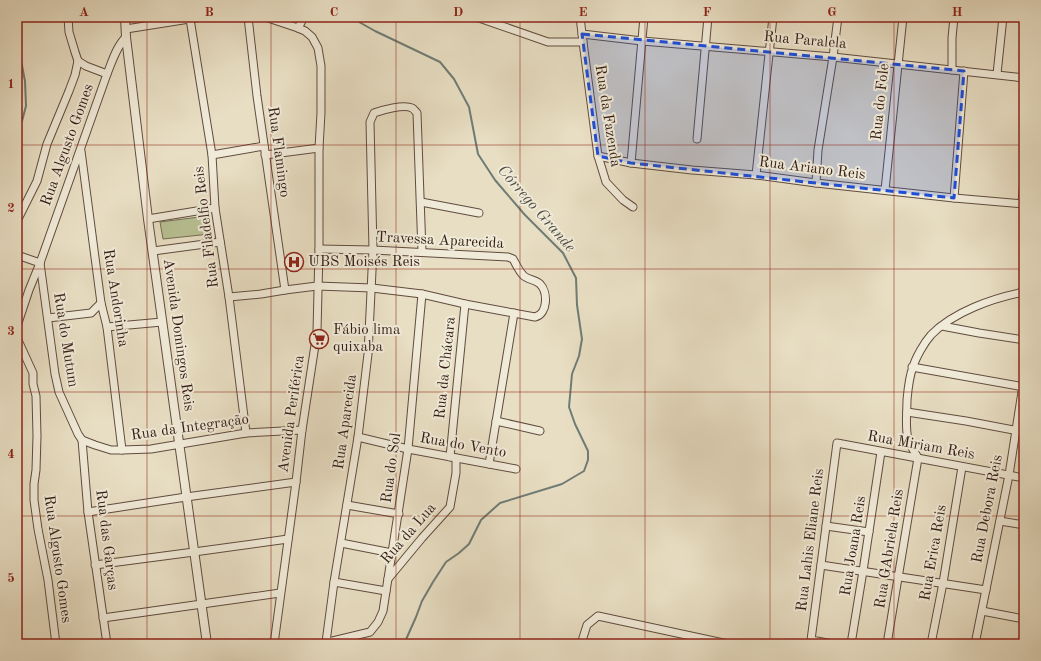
<svg xmlns="http://www.w3.org/2000/svg" width="1041" height="661" font-family="'Old Standard TT',serif">
  <style>
    .green { fill: #b8c193; stroke: #756e53 }
    .lines { fill: none; stroke-linecap: round; stroke-linejoin: round }
    .stream { stroke: #6f7c75; stroke-width: 2 }
    .minor-casing { stroke: #604c3f; stroke-width: 9 }
    .tertiary-casing { stroke: #604c3f; stroke-width: 10 }
    .minor { stroke: #f0ead8; stroke-width: 7 }
    .tertiary { stroke: #f0ead8; stroke-width: 8 }
    .marked { fill: #1d4ed8; fill-opacity: 0.2; stroke: #1d4ed8; stroke-width: 3; stroke-dasharray: 8 5; stroke-linejoin: round }
    .grid { fill: none; stroke: #8f2418; stroke-width: 1; stroke-opacity: 0.55 }
    .labels { text-anchor: middle; dominant-baseline: central; stroke-width: 4; stroke-linejoin: round; paint-order: stroke }
    .street-label { font-size: 15px; fill: #321c13; stroke: #f0ead8 }
    .poi-label { font-size: 15px; fill: #321c13; stroke: #f0ead8; text-anchor: start }
    .water-label { font-size: 16px; font-style: italic; fill: #504c44; stroke: #f0ead8 }
    .neatline { fill: none; stroke: #8f2418; stroke-width: 1.5 }
    .grid-label { font-size: 13px; text-anchor: middle; font-weight: bold; fill: #8f2418 }
  </style>
  <rect width="100%" height="100%" fill="#e8dec3"/>
  <filter id="stains"><feTurbulence type="fractalNoise" baseFrequency=".005" numOctaves="4"/><feColorMatrix values="0 0 0 0 .2 0 0 0 0 .09 0 0 0 0 .02 0 0 0 .5 -.17"/></filter>
  <radialGradient id="worn" r=".72"><stop offset=".6" stop-color="#630" stop-opacity="0"/><stop offset="1" stop-color="#630" stop-opacity=".3"/></radialGradient>
  <polygon class="green" points="207,216 210,234 163,239 160,222"/>
  <g class="lines">
    <g class="stream">
      <polyline points="354,17 359,22 375,31 440,62 454,79 469,107 478,154 495,180 525,215 563,253 576,278 577,305 582,339 579,356 572,374 569,407 575,424 588,451 588,460 584,471 562,484 500,503 481,520 469,544 459,553 446,562 433,582 422,601 416,617 404,644"/>
      <polyline points="17,40 25,81 26,106 22,121 17,131"/>
    </g>
    <defs>
      <g id="minor">
        <polyline points="248,17 257,96 285,290"/>
        <polyline points="265,17 298,28 305,31 312,37 318,48 321,66 321,113 319,148 319,249 317,332 302,430 296,482 274,644"/>
        <polyline points="476,17 548,42 583,42"/>
        <polyline points="580,17 583,42 598,156 606,182 623,200 633,207"/>
        <polyline points="190,19 212,155 215,208 229,297 246,433"/>
        <polyline points="298,28 304,17"/>
        <polyline points="126,29 202,17"/>
        <polyline points="582,34 642,41 833,57 1024,78"/>
        <polyline points="78,61 86,66 107,74"/>
        <polyline points="952,70 952,38 954,17"/>
        <polyline points="997,74 1003,17"/>
        <polyline points="697,139 708,17"/>
        <polyline points="81,151 101,303 107,327 122,450"/>
        <polyline points="212,155 264,146"/>
        <polyline points="265,155 319,148"/>
        <polyline points="598,156 631,163 692,170 756,175 816,183 954,198 1024,204"/>
        <polyline points="631,163 644,17"/>
        <polyline points="756,175 773,17"/>
        <polyline points="816,183 818,150 833,57 838,17"/>
        <polyline points="885,190 903,17"/>
        <polyline points="954,198 964,71"/>
        <polyline points="421,202 479,213"/>
        <polyline points="1022,204 1024,177"/>
        <polyline points="148,219 215,208"/>
        <polyline points="17,221 37,181 47,144 69,91 75,75 78,61 75,52 69,32 68,17"/>
        <polyline points="153,251 220,242"/>
        <polyline points="17,254 20,256 40,263"/>
        <polyline points="40,263 55,374 59,392 78,434 82,440 95,445 111,450 122,450 151,449 246,433 302,430"/>
        <path d="M229,297L261,294L285,290L317,286L372,288L422,294L465,304L535,317C548,314 548,292 540,284C535,279 527,280 523,275C519,271 516,264 513,259L508,257L373,250L319,249"/>
        <polyline points="48,318 91,313 101,303"/>
        <path d="M17,326L29,290L40,263L107,74C112,62 116,47 126,37"/>
        <polyline points="942,326 979,333 1024,340"/>
        <polyline points="107,327 162,322"/>
        <polyline points="17,338 33,373 33,384 36,396 37,436 36,470 34,484 34,500 38,529 48,580 56,644"/>
        <polyline points="912,367 1024,387"/>
        <polyline points="907,412 966,421 1024,432"/>
        <polyline points="496,421 540,431"/>
        <polyline points="358,437 408,449 516,469"/>
        <polyline points="82,440 88,512 107,644"/>
        <polyline points="450,457 465,304"/>
        <polyline points="489,464 514,313"/>
        <polyline points="347,505 399,514"/>
        <polyline points="88,512 186,497 296,482"/>
        <polyline points="1000,521 1024,525"/>
        <polyline points="826,526 869,532"/>
        <polyline points="341,543 392,553"/>
        <polyline points="95,565 194,552 288,539"/>
        <polyline points="821,565 986,590"/>
        <polyline points="388,579 422,538 450,507 456,473 456,458"/>
        <polyline points="334,582 386,591"/>
        <polyline points="982,611 1024,619"/>
        <polyline points="103,618 280,593"/>
        <path d="M326,642L334,582L358,437L368,354L373,250L370,122L374,113C382,110 404,104 412,108C414,109 415,111 417,113L422,252"/>
        <polyline points="320,644 370,632 378,622 383,611 408,449 422,294"/>
        <polyline points="581,644 587,625 598,616 728,644"/>
        <polyline points="833,644 811,640 837,443 1024,478"/>
        <polyline points="851,644 863,571 881,452"/>
        <path d="M887,644L918,458C915,452 910,446 908,439C905,427 907,413 907,400C908,389 909,377 913,367C916,357 924,343 931,335C953,312 993,298 1024,292"/>
        <polyline points="931,644 943,583 962,467"/>
        <polyline points="975,644 1009,475 1024,379"/>
        <polyline points="1022,644 1024,633"/>
      </g>
      <polyline id="tertiary" points="125,17 126,37 148,219 207,644"/>
    </defs>
    <use href="#minor" class="minor-casing"/>
    <use href="#tertiary" class="tertiary-casing"/>
    <use href="#minor" class="minor"/>
    <use href="#tertiary" class="tertiary"/>
  </g>
  <path class="marked" d="M582,34L964,71L954,198L631,163L598,156Z"/>
  <path class="grid" d="M147,17V644M271,17V644M396,17V644M520,17V644M645,17V644M770,17V644M894,17V644M17,145H1024M17,269H1024M17,392H1024M17,516H1024"/>
  <defs>
    <symbol id="hospital-ring" viewBox="-11 -11 22 22"><circle r="9.5" fill="#f0ead8" stroke="#8f2418" stroke-width="1.5"/><path d="M-5-5h3v3.5h4V-5h3V5h-3V1.5h-4V5h-3Z" fill="#8f2418"/></symbol>
    <symbol id="supermarket-ring" viewBox="-11 -11 22 22"><circle r="9.5" fill="#f0ead8" stroke="#8f2418" stroke-width="1.5"/><path d="M-6-5.5h2.5l.6 2H6L4.5 2H-2.5L-4.4-4H-6ZM-1.5 3.2a1.3 1.3 0 1 0 .1 0ZM3 3.2a1.3 1.3 0 1 0 .1 0Z" fill="#8f2418"/></symbol>
  </defs>
  <g fill-rule="evenodd">
    <use href="#hospital-ring" x="283" y="251" width="22" height="22"/>
    <use href="#supermarket-ring" x="308" y="328" width="22" height="22"/>
  </g>
  <g class="labels">
    <g class="street-label">
      <text transform="translate(805 41) rotate(5)">Rua Paralela</text>
      <text transform="translate(881 102) rotate(-84)">Rua do Fole</text>
      <text transform="translate(607 116) rotate(81)">Rua da Fazenda</text>
      <text transform="translate(68 145) rotate(-70)">Rua Algusto Gomes</text>
      <text transform="translate(278 152) rotate(82)">Rua Flamingo</text>
      <text transform="translate(812 169) rotate(7)">Rua Ariano Reis</text>
      <text transform="translate(207 227) rotate(-97)">Rua Filadelfio Reis</text>
      <text transform="translate(440 241) rotate(3)">Travessa Aparecida</text>
      <text transform="translate(115 298) rotate(81)">Rua Andorinha</text>
      <text transform="translate(178 335) rotate(82)">Avenida Domingos Reis</text>
      <text transform="translate(65 340) rotate(81)">Rua do Mutum</text>
      <text transform="translate(446 368) rotate(-84)">Rua da Chácara</text>
      <text transform="translate(292 414) rotate(-82)">Avenida Periférica</text>
      <text transform="translate(346 422) rotate(-82)">Rua Aparecida</text>
      <text transform="translate(190 428) rotate(-8)">Rua da Integração</text>
      <text transform="translate(463 446) rotate(10)">Rua do Vento</text>
      <text transform="translate(921 446) rotate(10)">Rua Miriam Reis</text>
      <text transform="translate(392 468) rotate(-82)">Rua do Sol</text>
      <text transform="translate(988 509) rotate(-79)">Rua Debora Reis</text>
      <text transform="translate(409 534) rotate(-49)">Rua da Lua</text>
      <text transform="translate(106 540) rotate(83)">Rua das Garças</text>
      <text transform="translate(811 540) rotate(-83)">Rua Lahis Eliane Reis</text>
      <text transform="translate(854 546) rotate(-81)">Rua Joana Reis</text>
      <text transform="translate(890 549) rotate(-81)">Rua GAbriela Reis</text>
      <text transform="translate(934 553) rotate(-80)">Rua Erica Reis</text>
      <text transform="translate(57 559) rotate(82)">Rua Algusto Gomes</text>
    </g>
    <g class="poi-label">
      <text x="308" y="262">UBS Moisés Reis</text>
      <text x="333" y="330">Fábio lima<tspan x="333" dy="17">quixaba</tspan></text>
    </g>
    <g class="water-label">
      <text transform="translate(536 209) rotate(49)">Córrego Grande</text>
    </g>
  </g>
  <rect width="1041" height="661" fill="none" stroke="#e8dec3" stroke-width="44"/>
  <rect x="22" y="22" width="997" height="617" class="neatline"/>
  <g class="grid-label">
    <text x="84" y="16">A</text>
    <text x="209" y="16">B</text>
    <text x="334" y="16">C</text>
    <text x="458" y="16">D</text>
    <text x="583" y="16">E</text>
    <text x="707" y="16">F</text>
    <text x="832" y="16">G</text>
    <text x="957" y="16">H</text>
    <text x="11" y="88">1</text>
    <text x="11" y="212">2</text>
    <text x="11" y="335">3</text>
    <text x="11" y="458">4</text>
    <text x="11" y="582">5</text>
  </g>
  <rect width="100%" height="100%" filter="url(#stains)"/>
  <rect width="100%" height="100%" fill="url(#worn)"/>
</svg>
